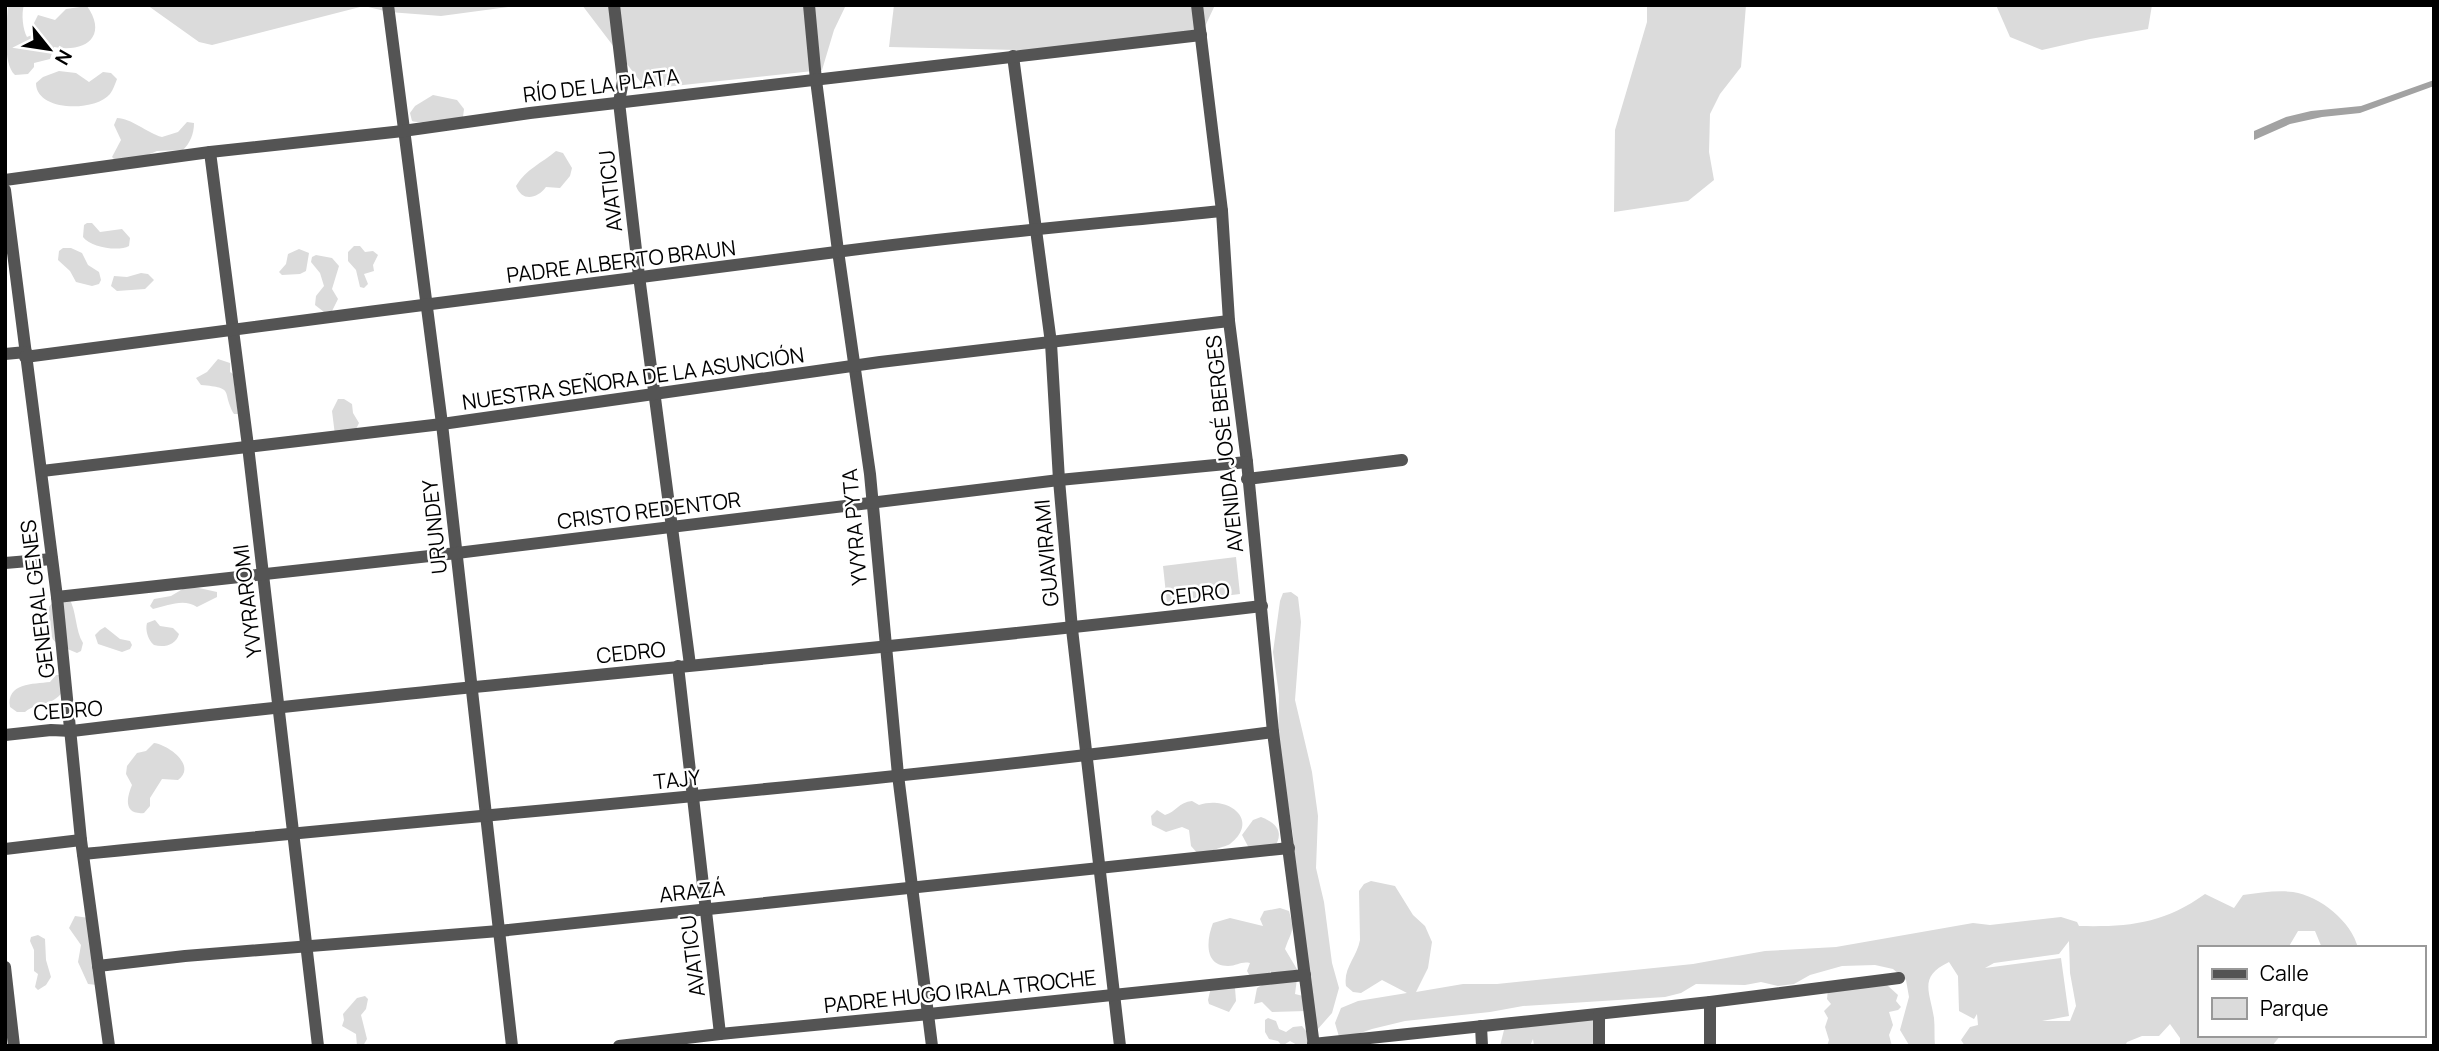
<svg xmlns="http://www.w3.org/2000/svg" width="2439" height="1051" font-family="Manrope,sans-serif">
  <style>
    .green { fill: #dbdbdb; fill-rule: evenodd }
    .water { fill: #a2a2a2 }
    .lines { fill: none; stroke-linecap: round; stroke-linejoin: round }
    .street { stroke: #545454; stroke-width: 12 }
    .labels { text-anchor: middle; dominant-baseline: central; stroke-width: 5; stroke-linejoin: round; paint-order: stroke }
    .street-label { font-size: 21px; fill: #000; stroke: #fff }
  </style>
  <rect width="100%" height="100%" fill="#fff"/>
  <g class="green">
    <path d="M8,5H24C21,14 23,30 27,37L34,34L36,30L34,23L38,15L55,20L66,9L87,6C108,36 86,53 54,47L50,59L34,63V67L28,74L15,75C2,63 7,23 8,5Z"/>
    <polygon points="147,5 524,5 441,16 389,12 364,6 212,45 199,42"/>
    <polygon points="582,5 846,5 834,30 822,70 646,89"/>
    <polygon points="894,5 1215,5 1201,35 1055,51 889,47"/>
    <polygon points="1647,5 1746,5 1741,67 1720,94 1710,114 1709,152 1714,180 1688,201 1614,212 1615,130 1647,22"/>
    <polygon points="1996,5 2152,5 2148,29 2090,39 2042,50 2010,37"/>
    <path d="M59,71L76,73L89,82L103,72L111,73L117,79C115,84 113,90 110,94C95,112 36,112 36,83L43,77Z"/>
    <path d="M433,95L457,100L464,109L463,117C452,119 419,124 412,121L410,113L415,106Z"/>
    <path d="M117,118C131,118 147,133 162,137L178,132L187,122L194,123C194,134 190,143 183,150L157,151L145,156L115,160L112,157L121,140L114,125Z"/>
    <path d="M556,151L563,153L572,168L570,176L560,188L546,187C537,199 522,202 516,186C526,169 542,163 556,151Z"/>
    <path d="M87,223H92L100,232L122,229L130,238L129,246C118,252 90,247 83,237L84,225Z"/>
    <polygon points="354,246 360,246 365,252 373,251 378,255 373,265 374,271 364,274 368,284 364,288 360,287 356,270 348,261 348,252"/>
    <polygon points="63,248 71,248 82,253 88,265 99,272 101,280 99,284 92,286 76,282 70,271 58,260 59,251"/>
    <polygon points="299,249 309,253 306,271 300,274 282,275 279,272 286,264 288,254"/>
    <polygon points="316,255 332,258 339,266 332,289 338,299 332,311 324,312 315,305 316,296 324,286 320,273 311,262 312,257"/>
    <polygon points="141,273 148,274 154,280 145,289 117,291 111,286 114,276 127,277"/>
    <path d="M218,359L230,363V372L233,374L238,414H234C221,391 236,388 201,385L196,378L207,372Z"/>
    <polygon points="338,399 344,399 352,404 353,413 359,423 356,429 335,435 332,411"/>
    <polygon points="1236,557 1240,594 1167,603 1163,566"/>
    <path d="M186,587L199,588L217,592V597L197,607C183,598 168,606 153,609L150,606L154,599L171,596Z"/>
    <path d="M1291,592L1298,597L1301,622L1295,700L1312,772L1318,816L1316,868L1324,902L1332,963L1339,988L1332,1013L1317,1030L1306,1011L1272,1012L1262,1002L1254,1004L1257,988L1272,979L1271,971L1266,977L1251,978L1247,971L1250,963C1241,961 1237,966 1228,966C1203,966 1207,938 1213,923L1230,918L1263,926L1260,919L1264,911L1280,908L1289,911C1295,933 1292,929 1285,949L1298,971L1295,994L1303,996L1293,835L1278,744L1279,695L1273,652L1280,601L1283,593Z"/>
    <path d="M57,597L69,598C77,612 75,630 83,643L81,651L77,653L58,645L50,636L49,607Z"/>
    <path d="M155,620L160,626L173,628L179,634C176,645 164,648 154,645C148,640 145,630 147,623Z"/>
    <polygon points="105,627 120,639 130,641 132,645 130,649 122,652 98,644 95,635 100,630"/>
    <path d="M56,675H60L62,692C53,706 39,701 25,712H17L10,707C6,683 33,684 50,682Z"/>
    <path d="M154,743C169,745 197,766 178,780L162,779L150,798V806L144,813C124,815 126,799 132,785L126,774L127,766L137,753L146,751Z"/>
    <path d="M1192,801L1199,805C1228,795 1261,820 1230,844C1227,846 1206,852 1199,855L1191,846L1189,830L1182,827L1166,832L1152,825L1151,816L1157,810L1165,815C1176,812 1179,802 1192,801Z"/>
    <path d="M1261,817C1276,823 1285,832 1274,848L1250,850L1242,835L1253,820Z"/>
    <path d="M1371,881L1395,886L1413,915L1425,926L1432,942L1428,968L1416,992L1463,984H1497L1693,964L1765,951L1836,947L1973,923L1990,925L2061,917L2077,922L2079,926C2129,927 2163,924 2205,894L2234,908L2243,895C2259,893 2277,890 2293,892C2320,896 2352,922 2358,948H2322L2315,931H2298L2288,948H2199V1035H2281L2272,1046H2180V1038L2170,1024L2159,1036H2142L2127,1042L2125,1046H1965L1961,1040L1970,1027L1978,1025L1977,1014L1974,1019L1959,1011L1958,976L1949,962C1918,977 1930,991 1934,1018C1935,1027 1934,1037 1935,1046L1909,1045L1900,1030L1909,997L1906,980L1893,969L1875,965L1842,966L1810,975L1794,984L1778,986L1761,982L1745,985L1696,984L1681,993L1665,997L1523,1006L1490,1012L1405,1021L1372,1029L1340,1040L1335,1023L1341,1008L1358,1001L1407,993L1382,980L1361,993L1353,992L1346,986C1343,968 1357,957 1360,940L1359,891L1364,884ZM2069,941L2070,973L2076,1006L2070,1021H2042L2069,1016L2061,958L1985,968L1994,963L2059,954Z"/>
    <polygon points="75,916 89,918 97,985 88,984 78,962 81,945 69,928"/>
    <polygon points="38,935 45,939 46,960 51,977 46,985 38,990 35,987 38,974 34,971 34,950 30,941 31,937"/>
    <polygon points="1887,985 1898,995 1896,1001 1901,1007 1898,1010 1889,1012 1893,1025 1889,1035 1892,1046 1827,1046 1829,1040 1825,1027 1828,1018 1824,1011 1831,1004 1827,999 1828,989"/>
    <polygon points="1211,987 1235,988 1236,1001 1229,1012 1209,1004 1208,1000"/>
    <polygon points="365,996 368,999 366,1009 361,1015 367,1039 363,1046 357,1046 356,1034 342,1026 344,1020 343,1014 357,998"/>
    <polygon points="1268,1018 1276,1021 1279,1029 1286,1032 1293,1027 1302,1026 1310,1036 1309,1044 1299,1046 1290,1041 1282,1046 1278,1041 1269,1039 1265,1032 1265,1020"/>
    <path d="M1605,1018C1606,1026 1602,1037 1602,1046H1534L1533,1039L1530,1046H1500L1506,1022Z"/>
  </g>
  <polygon class="water" points="2434,80 2434,86 2360,113 2322,117 2290,124 2254,140 2254,131 2286,117 2311,111 2361,106"/>
  <g class="lines">
    <g class="street">
      <polyline points="388,5 442,424 512,1046"/>
      <polyline points="614,5 623,81 619,102 639,276 690,665"/>
      <polyline points="809,5 816,80 838,251 870,474 898,775 932,1046"/>
      <polyline points="1197,5 1222,211 1229,321 1247,462 1273,732 1314,1046"/>
      <polyline points="1013,56 1051,343 1059,480 1072,629 1120,1046"/>
      <polyline points="210,152 248,446 318,1046"/>
      <polyline points="5,180 210,152 403,131 530,113 1201,35"/>
      <polyline points="5,190 57,597 81,840 109,1046"/>
      <polyline points="5,354 26,352"/>
      <path d="M25,357C295,320 566,288 836,252C964,235 1093,224 1222,211"/>
      <polyline points="42,471 442,424 880,362 1229,321"/>
      <polyline points="1247,479 1402,460"/>
      <polyline points="5,563 52,559"/>
      <polyline points="57,597 457,553 1059,480 1247,462"/>
      <polyline points="678,666 720,1034"/>
      <path d="M5,735L51,730L72,731C468,683 866,653 1262,606"/>
      <polyline points="5,849 81,840"/>
      <path d="M83,854C480,814 878,784 1273,732"/>
      <polyline points="98,966 185,956 499,931 1289,848"/>
      <polyline points="5,967 14,1046"/>
      <polyline points="1710,1002 1710,1046"/>
      <polyline points="1481,1026 1482,1046"/>
      <polyline points="1313,1044 1710,1002 1899,978"/>
      <polyline points="619,1046 720,1034 929,1014 1305,975"/>
      <polyline points="1599,1046 1599,1014"/>
    </g>
  </g>
  <g class="labels">
    <g class="street-label">
      <text transform="translate(601 85) rotate(-7)">RÍO DE LA PLATA</text>
      <text transform="translate(610 191) rotate(-96)">AVATICU</text>
      <text transform="translate(621 261) rotate(-7)">PADRE ALBERTO BRAUN</text>
      <text transform="translate(633 378) rotate(-8)">NUESTRA SEÑORA DE LA ASUNCIÓN</text>
      <text transform="translate(1224 444) rotate(-96)">AVENIDA JOSÉ BERGES</text>
      <text transform="translate(649 510) rotate(-7)">CRISTO REDENTOR</text>
      <text transform="translate(434 527) rotate(-96)">URUNDEY</text>
      <text transform="translate(854 527) rotate(-95)">YVYRA PYTA</text>
      <text transform="translate(1046 553) rotate(-95)">GUAVIRAMI</text>
      <text transform="translate(1195 594) rotate(-7)">CEDRO</text>
      <text transform="translate(37 599) rotate(-97)">GENERAL GENES</text>
      <text transform="translate(247 601) rotate(-97)">YVYRAROMI</text>
      <text transform="translate(631 652) rotate(-6)">CEDRO</text>
      <text transform="translate(68 710) rotate(-4)">CEDRO</text>
      <text transform="translate(677 779) rotate(-6)">TAJY</text>
      <text transform="translate(692 891) rotate(-6)">ARAZÁ</text>
      <text transform="translate(692 956) rotate(-97)">AVATICU</text>
      <text transform="translate(960 991) rotate(-6)">PADRE HUGO IRALA TROCHE</text>
    </g>
  </g>
  <rect width="2439" height="1051" fill="none" stroke="#000000" stroke-width="14"/>
  <rect x="2198" y="946" width="228" height="91" fill="#ffffff" stroke="#999999" stroke-width="2"/>
  <rect x="2212" y="969" width="35" height="10" fill="#545454" stroke="#999999" stroke-width="2"/>
  <text x="2260" y="981" font-size="21" fill="#000000">Calle</text>
  <rect x="2212" y="998" width="35" height="21" fill="#dbdbdb" stroke="#999999" stroke-width="2"/>
  <text x="2260" y="1016" font-size="21" fill="#000000">Parque</text>
  <g transform="translate(49 49) rotate(120)" stroke="#ffffff" stroke-width="5" paint-order="stroke">
  <path d="M0-5L12 26L0 18L-12 26Z" fill="#000000"/>
  <text y="-10" font-size="19" font-weight="bold" text-anchor="middle" fill="#000000">N</text>
  </g>
</svg>
